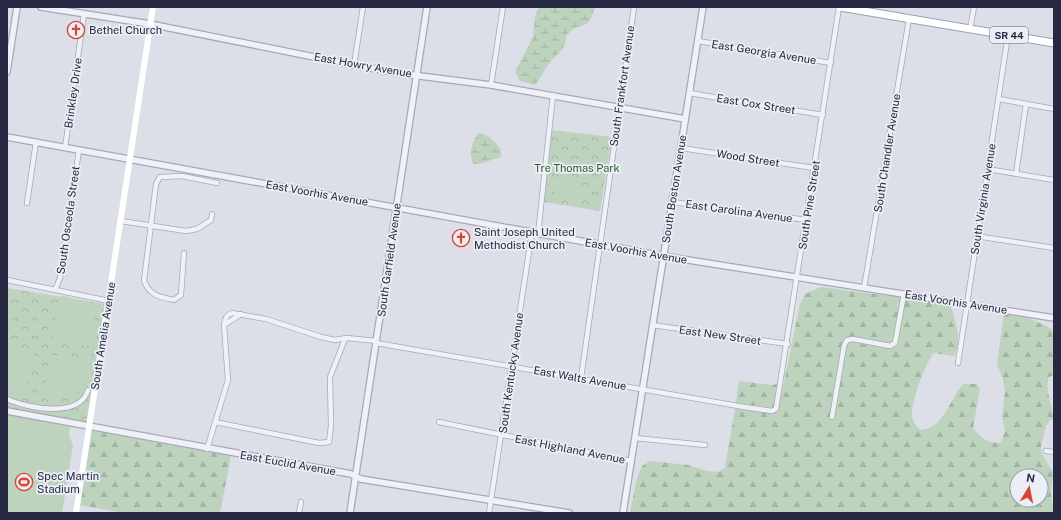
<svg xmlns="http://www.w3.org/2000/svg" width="1061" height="520" font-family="'Public Sans',sans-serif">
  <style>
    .forest { fill: url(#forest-firs); fill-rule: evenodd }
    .wetland { fill: url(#wetland-marsh) }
    .park { fill: url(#park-crowns) }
    .pitch { fill: #bdd3bd }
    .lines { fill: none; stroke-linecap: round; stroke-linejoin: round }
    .minor-casing { stroke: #a6a8b6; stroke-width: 6 }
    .tertiary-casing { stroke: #a6a8b6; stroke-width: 8 }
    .primary-casing { stroke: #9b9fb5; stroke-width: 9 }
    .minor { stroke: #f0f1f6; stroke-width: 4.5 }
    .tertiary { stroke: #f0f1f6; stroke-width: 5.5 }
    .secondary { stroke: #fff; stroke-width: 6 }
    .primary { stroke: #fff; stroke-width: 7 }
    .labels { text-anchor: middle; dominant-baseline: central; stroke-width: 3.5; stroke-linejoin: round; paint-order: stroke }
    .shield { fill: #eceef6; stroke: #616377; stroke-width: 1 }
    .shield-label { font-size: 10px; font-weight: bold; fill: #252840 }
    .poi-label { font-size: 11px; fill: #252840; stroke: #eceef6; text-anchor: start }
    .street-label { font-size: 11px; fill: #252840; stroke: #eceef6 }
    .park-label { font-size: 11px; fill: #315d34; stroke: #eceef6 }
  </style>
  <defs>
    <pattern id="forest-firs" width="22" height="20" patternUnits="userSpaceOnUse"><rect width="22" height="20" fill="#bdd3bd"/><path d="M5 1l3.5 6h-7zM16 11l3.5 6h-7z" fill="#a2b5a4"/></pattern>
    <pattern id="wetland-marsh" width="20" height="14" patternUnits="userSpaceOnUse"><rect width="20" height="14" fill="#bdd3bd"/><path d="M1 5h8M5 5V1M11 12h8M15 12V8" fill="none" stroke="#a2b5a4"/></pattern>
    <pattern id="park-crowns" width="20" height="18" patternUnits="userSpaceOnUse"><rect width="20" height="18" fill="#bdd3bd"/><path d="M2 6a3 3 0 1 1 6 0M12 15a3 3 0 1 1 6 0" fill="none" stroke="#a2b5a4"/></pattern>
  </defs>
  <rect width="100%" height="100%" fill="#dddfe8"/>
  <g class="forest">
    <path d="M821,287L950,304C955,320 963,340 954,356L934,353C925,363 912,400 912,414C912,421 916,425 920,430C944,429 949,400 963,384H977L980,389L973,428C982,439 987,443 1001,443L1005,431L1002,416L1005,391L1003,379L997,364L1004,314C1023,315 1039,321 1054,331V375L1049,377C1044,392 1054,405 1053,420H1050L1046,426L1041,446L1042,454L1053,472L1051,494L1054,513H630L636,481L642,466L650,461L688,465L707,471L718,472L725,468L735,408L772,414L778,411L800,304L805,294ZM1017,476H1041V500H1017Z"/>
    <polygon points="740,381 773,385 779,383 774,408 736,403 738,385"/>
    <polygon points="90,430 231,456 220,513 123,513 79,505"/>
  </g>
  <g class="wetland">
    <path d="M539,7H595C588,34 578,21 568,34C565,37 566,44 563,48C559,54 553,58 549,64C544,70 541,78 535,85L520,81L515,72L533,37L535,16Z"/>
    <path d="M479,133C489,134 495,142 501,150V157L479,164H473C469,153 471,141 479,133Z"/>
  </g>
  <g class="park">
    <polygon points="552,130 612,137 600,211 544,202"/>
    <polygon points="7,288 106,304 86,424 7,408"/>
  </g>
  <g class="pitch">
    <polygon points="558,181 581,185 578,201 554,197"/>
    <path d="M62,296C89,300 100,318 96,344L86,346L55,341L52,336L58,303Z"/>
    <polygon points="7,347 31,351 34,355 24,397 7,390"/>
    <path d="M53,355L70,357L94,365C91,391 69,401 45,400L48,359Z"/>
    <polygon points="7,414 70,427 69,436 73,445 62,513 7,513"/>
  </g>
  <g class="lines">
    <defs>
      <g id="minor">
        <polyline points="970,29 974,7"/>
        <polyline points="698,41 831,63"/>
        <polyline points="354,65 363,7"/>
        <polyline points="491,85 503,7"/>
        <polyline points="689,93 823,115"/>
        <polyline points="999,99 1054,109"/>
        <polyline points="65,148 84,14"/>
        <polyline points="681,148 814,168"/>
        <polyline points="987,169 1054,180"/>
        <polyline points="1016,174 1026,104"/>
        <polyline points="672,202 807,220"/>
        <polyline points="27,203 36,142"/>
        <polyline points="121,221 186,231 197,229 211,220 212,214"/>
        <polyline points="538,234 553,95"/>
        <polyline points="976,236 1054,248"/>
        <path d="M184,253L181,295L174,300C160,297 150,296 144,281L156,184L160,177L182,176L217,183"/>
        <polyline points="7,280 109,301"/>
        <polyline points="864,288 909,19"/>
        <polyline points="55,290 60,278 79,150"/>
        <polyline points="224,325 241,314"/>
        <polyline points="652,325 788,344"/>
        <polyline points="376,343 744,407 772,411 776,409 839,7"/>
        <polyline points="958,363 1008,35"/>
        <polyline points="581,378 634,7"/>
        <path d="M7,399C27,408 80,419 88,390"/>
        <polyline points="832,417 844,346 847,340 853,339 890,346 895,343 904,294"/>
        <polyline points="215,422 319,443 329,442 331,426 330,377 345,339"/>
        <polyline points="439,422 631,461"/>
        <polyline points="635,438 705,445"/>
        <path d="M207,449L228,380L224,325C225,319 226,315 232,313L266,319L321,337L335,340L346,338L377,341"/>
        <polyline points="1046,451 1054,452"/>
        <polyline points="299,513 301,502"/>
        <polyline points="489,513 532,232"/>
      </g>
      <g id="tertiary">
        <polyline points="41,7 150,24 354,65 404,74 491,85 685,119"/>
        <polyline points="7,72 17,7"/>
        <polyline points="7,137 663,256 1054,318"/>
        <polyline points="7,411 351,474 361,479 569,513"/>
        <polyline points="350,513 427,7"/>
        <polyline points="623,513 703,7"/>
      </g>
      <polyline id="primary" points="840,7 1054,43"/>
    </defs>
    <use href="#minor" class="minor-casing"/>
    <use href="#tertiary" class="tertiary-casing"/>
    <use href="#primary" class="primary-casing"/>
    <use href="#minor" class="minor"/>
    <use href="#tertiary" class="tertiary"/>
    <polyline class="secondary" points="76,513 153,7"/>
    <use href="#primary" class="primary"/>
  </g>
  <defs>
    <symbol id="church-ring" viewBox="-11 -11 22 22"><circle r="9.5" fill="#eceef6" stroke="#da4635" stroke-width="1.5"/><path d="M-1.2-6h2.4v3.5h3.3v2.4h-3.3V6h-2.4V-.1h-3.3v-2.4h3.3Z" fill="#da4635"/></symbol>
    <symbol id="stadium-ring" viewBox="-11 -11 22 22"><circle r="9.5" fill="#eceef6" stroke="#da4635" stroke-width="1.5"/><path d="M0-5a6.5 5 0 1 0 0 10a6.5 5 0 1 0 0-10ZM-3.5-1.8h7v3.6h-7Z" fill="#da4635"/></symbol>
  </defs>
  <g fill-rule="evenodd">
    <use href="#church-ring" x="66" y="20" width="20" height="20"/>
    <use href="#church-ring" x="451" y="228" width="20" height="20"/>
    <use href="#stadium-ring" x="14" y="472" width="20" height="20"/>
  </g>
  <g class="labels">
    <rect class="shield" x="990" y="27" width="38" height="16" rx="3"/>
    <g class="shield-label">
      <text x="1009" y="35">SR 44</text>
    </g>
    <g class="poi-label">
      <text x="89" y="30">Bethel Church</text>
      <text x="474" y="232">Saint Joseph United<tspan x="474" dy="13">Methodist Church</tspan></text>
      <text x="37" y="476">Spec Martin<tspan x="37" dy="13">Stadium</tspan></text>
    </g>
    <g class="street-label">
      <text transform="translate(764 52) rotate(9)">East Georgia Avenue</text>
      <text transform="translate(363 65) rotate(10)">East Howry Avenue</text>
      <text transform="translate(622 86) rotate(-82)">South Frankfort Avenue</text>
      <text transform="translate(73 93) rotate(-82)">Brinkley Drive</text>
      <text transform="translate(756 104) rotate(9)">East Cox Street</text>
      <text transform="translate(887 153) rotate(-81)">South Chandler Avenue</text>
      <text transform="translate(748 158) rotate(9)">Wood Street</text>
      <text transform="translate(674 189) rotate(-81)">South Boston Avenue</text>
      <text transform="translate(317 193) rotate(10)">East Voorhis Avenue</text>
      <text transform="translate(983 199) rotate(-81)">South Virginia Avenue</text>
      <text transform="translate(809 205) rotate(-81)">South Pine Street</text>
      <text transform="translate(739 211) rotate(8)">East Carolina Avenue</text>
      <text transform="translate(68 220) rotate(-82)">South Osceola Street</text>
      <text transform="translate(636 251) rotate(10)">East Voorhis Avenue</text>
      <text transform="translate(389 260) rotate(-82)">South Garfield Avenue</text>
      <text transform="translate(956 302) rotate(9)">East Voorhis Avenue</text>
      <text transform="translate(720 335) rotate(8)">East New Street</text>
      <text transform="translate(103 336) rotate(-81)">South Amelia Avenue</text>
      <text transform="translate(511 373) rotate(-82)">South Kentucky Avenue</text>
      <text transform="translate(580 378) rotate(10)">East Walts Avenue</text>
      <text transform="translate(570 449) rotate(11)">East Highland Avenue</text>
      <text transform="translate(288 463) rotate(10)">East Euclid Avenue</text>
    </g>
    <g class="park-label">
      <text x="577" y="168">Tre Thomas Park</text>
    </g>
  </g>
  <rect width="1061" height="520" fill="none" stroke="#252840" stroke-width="16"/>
  <g transform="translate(1029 488) rotate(10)"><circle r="19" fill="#eceef6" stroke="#9c9fad"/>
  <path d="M0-3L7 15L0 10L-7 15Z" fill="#da4635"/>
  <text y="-6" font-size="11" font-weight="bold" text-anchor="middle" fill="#252840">N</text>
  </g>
</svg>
